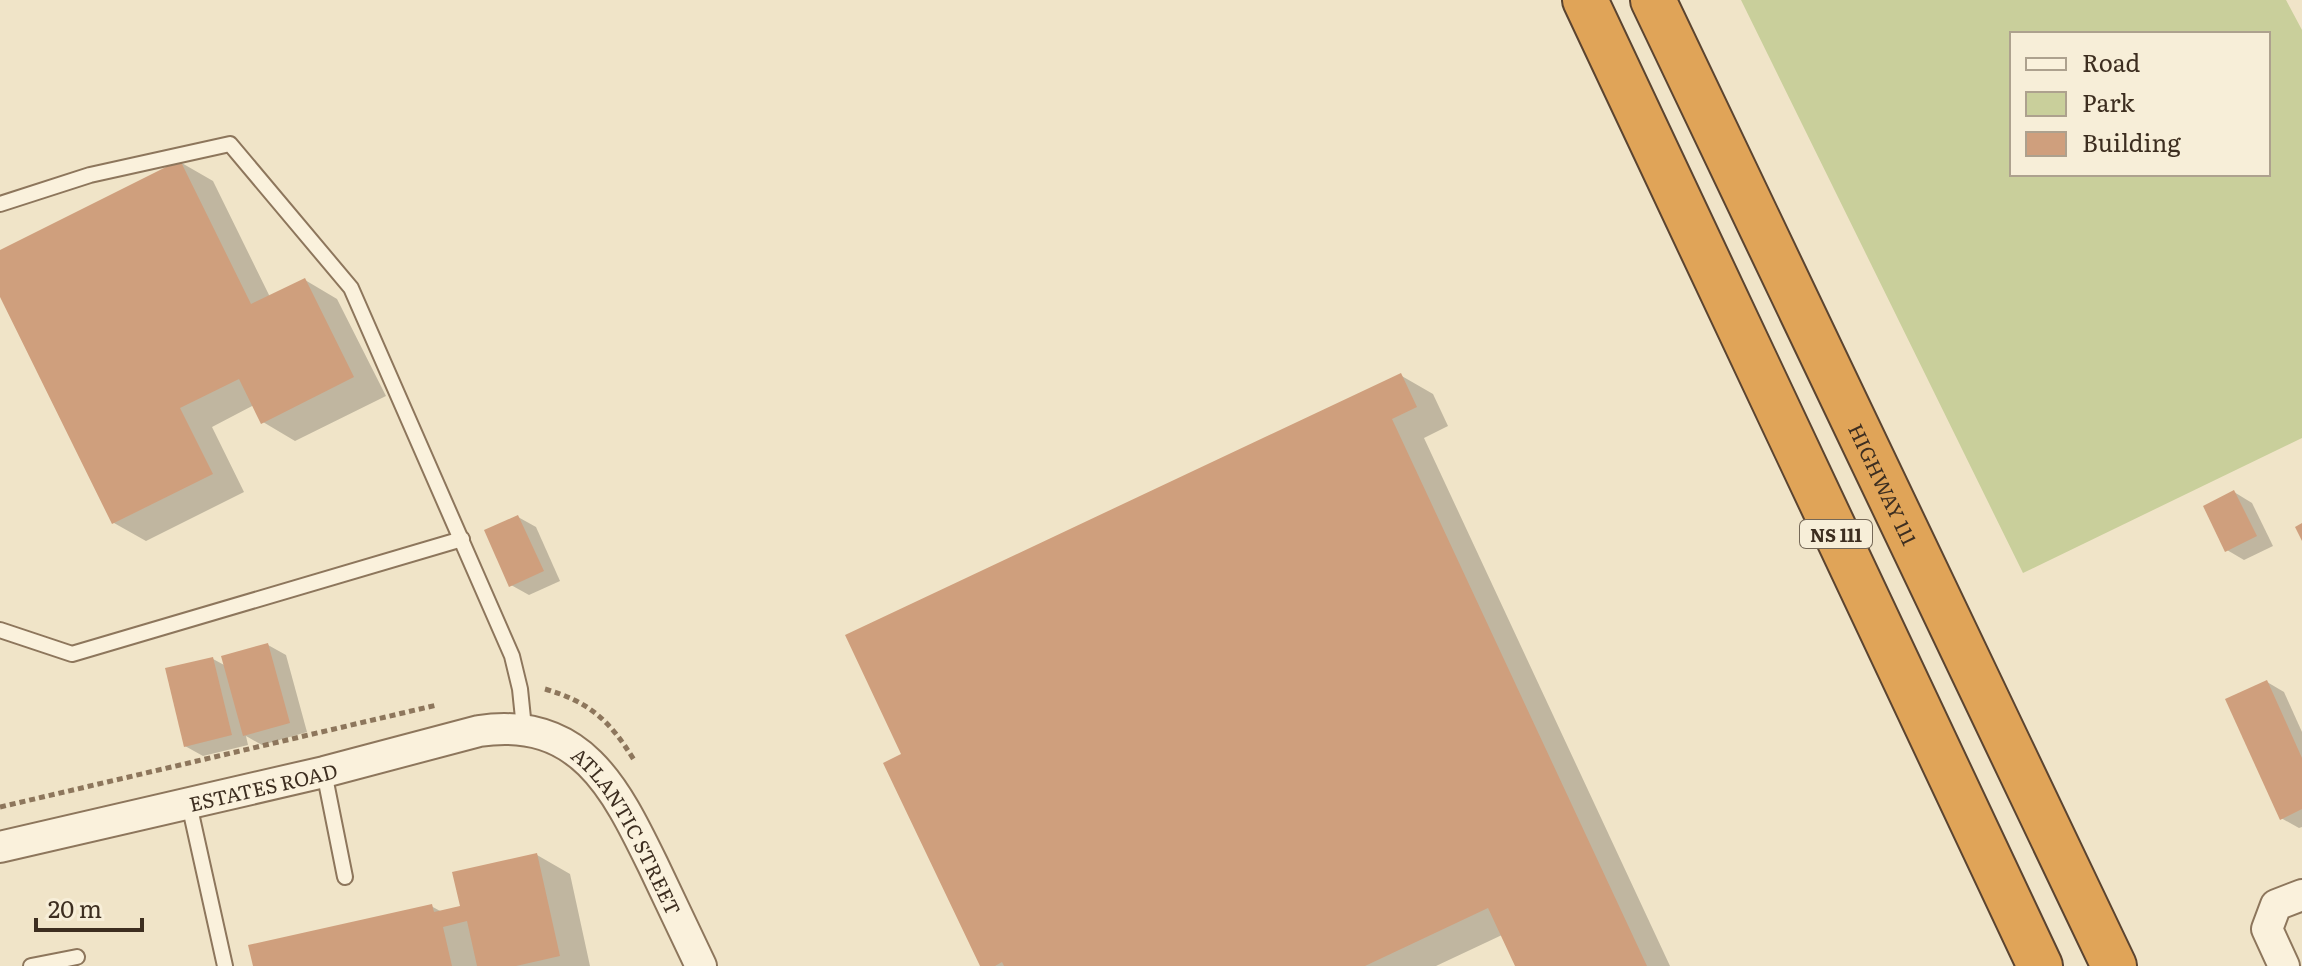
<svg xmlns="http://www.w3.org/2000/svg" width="2302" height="966" font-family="Literata,serif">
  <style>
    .green { fill: #c9cf9b; fill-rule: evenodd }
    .shadow { fill: #0003 }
    .building { fill: #cf9f7d }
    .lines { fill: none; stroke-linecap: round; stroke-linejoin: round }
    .lane-casing { stroke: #8d765c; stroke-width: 18 }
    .street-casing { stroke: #8d765c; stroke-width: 34 }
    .highway-casing { stroke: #5b4430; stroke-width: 48 }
    .path { stroke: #8d765c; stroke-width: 5; stroke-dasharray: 6 4; stroke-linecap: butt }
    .lane { stroke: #faf1dc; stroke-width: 14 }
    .street { stroke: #faf1dc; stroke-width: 30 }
    .highway { stroke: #e0a458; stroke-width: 44 }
    .labels { text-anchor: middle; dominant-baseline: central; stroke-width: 8; stroke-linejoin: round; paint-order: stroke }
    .shield { fill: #f7eed8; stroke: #756857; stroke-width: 2 }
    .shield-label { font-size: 18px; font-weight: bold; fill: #3d2e20 }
    .street-label { font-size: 20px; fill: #3d2e20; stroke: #f7eed8 }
  </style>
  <rect width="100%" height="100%" fill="#f0e4c8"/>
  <path class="green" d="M1741,0H2286L2302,30V438L2023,573ZM2012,34H2268V174H2012Z"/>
  <g class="shadow">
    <polygon points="180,162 213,181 270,297 305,280 337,299 386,396 295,441 263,422 254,405 212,427 244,492 146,541 114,523 0,292 0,252"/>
    <polygon points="1400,375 1433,394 1448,426 1424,438 1670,966 1517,966 1502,935 1436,966 982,966 904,755"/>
    <polygon points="2234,492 2252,503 2273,546 2244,560 2227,550"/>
    <polygon points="518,517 536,527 560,581 529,595 511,585"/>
    <polygon points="268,645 286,655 307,732 262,745 246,736 248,745 203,756 185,746 213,659 226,666"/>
    <polygon points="2267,682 2284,692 2302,732 2302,827 2299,828 2281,818"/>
    <polygon points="537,855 570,874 590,966 255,966 431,906 442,912 463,907"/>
  </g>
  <g class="building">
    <polygon points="180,160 251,304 305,278 354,377 261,424 239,379 180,408 213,474 112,524 0,297 0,250"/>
    <polygon points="1401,373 1417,407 1392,419 1647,966 1515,966 1488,908 1365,966 1004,966 1002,962 995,966 980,966 883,763 901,754 845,635"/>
    <polygon points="2234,490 2257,536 2225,552 2203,506"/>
    <polygon points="518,515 544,571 509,587 484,530"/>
    <polygon points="2302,523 2302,541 2295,527"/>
    <polygon points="268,643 290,723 243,736 221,656"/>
    <polygon points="213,657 232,735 184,747 165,668"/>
    <polygon points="2267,680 2302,758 2302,809 2280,820 2225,699"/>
    <polygon points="537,853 560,956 516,966 477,966 467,921 443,927 452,966 253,966 248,945 432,904 434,912 460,906 452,872"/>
  </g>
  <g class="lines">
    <defs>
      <g id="lane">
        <polyline points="0,204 90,175 230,144 351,288 512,656 520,689 524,728"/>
        <polyline points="0,630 72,654 462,539"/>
        <polyline points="324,772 345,877"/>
        <polyline points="189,804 225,966"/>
        <polyline points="31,966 77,957"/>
      </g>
      <g id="street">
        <path id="s1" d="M0,847L324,772L479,731C580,716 615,787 653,865C669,899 685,932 701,966"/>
        <polyline points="2284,966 2267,929 2276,905 2302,895"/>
      </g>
      <g id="highway">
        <polyline points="1585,0 2040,966"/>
        <path id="s2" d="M1653,0L2114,966"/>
      </g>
    </defs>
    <use href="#lane" class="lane-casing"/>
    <use href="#street" class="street-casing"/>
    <use href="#highway" class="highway-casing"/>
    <g class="path">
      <path d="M545,689C590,702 610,721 634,760"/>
      <polyline points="0,807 437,705"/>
    </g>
    <use href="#lane" class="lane"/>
    <use href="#street" class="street"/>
    <use href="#highway" class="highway"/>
  </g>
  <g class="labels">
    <rect class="shield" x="1800" y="520" width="72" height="28" rx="6"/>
    <g class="shield-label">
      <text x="1836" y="534">NS 111</text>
    </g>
    <g class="street-label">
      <text stroke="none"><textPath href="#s2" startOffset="536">HIGHWAY 111</textPath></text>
      <text stroke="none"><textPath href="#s1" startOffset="270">ESTATES ROAD</textPath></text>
      <text stroke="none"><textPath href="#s1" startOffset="690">ATLANTIC STREET</textPath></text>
    </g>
  </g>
  <rect x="2010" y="32" width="260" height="144" fill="#f7eed8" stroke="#ada18e" stroke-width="2"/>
  <rect x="2026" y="58" width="40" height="12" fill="#faf1dc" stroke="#ada18e" stroke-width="2"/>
  <text x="2082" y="72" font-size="24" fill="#3d2e20">Road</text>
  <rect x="2026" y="92" width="40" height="24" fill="#c9cf9b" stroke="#ada18e" stroke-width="2"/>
  <text x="2082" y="112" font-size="24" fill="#3d2e20">Park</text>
  <rect x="2026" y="132" width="40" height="24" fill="#cf9f7d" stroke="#ada18e" stroke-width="2"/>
  <text x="2082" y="152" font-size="24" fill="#3d2e20">Building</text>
  <path d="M36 918v12h106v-12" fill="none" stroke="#3d2e20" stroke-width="4"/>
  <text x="48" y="918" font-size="24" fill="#3d2e20" stroke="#f7eed8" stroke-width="6" paint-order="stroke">20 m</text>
</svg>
